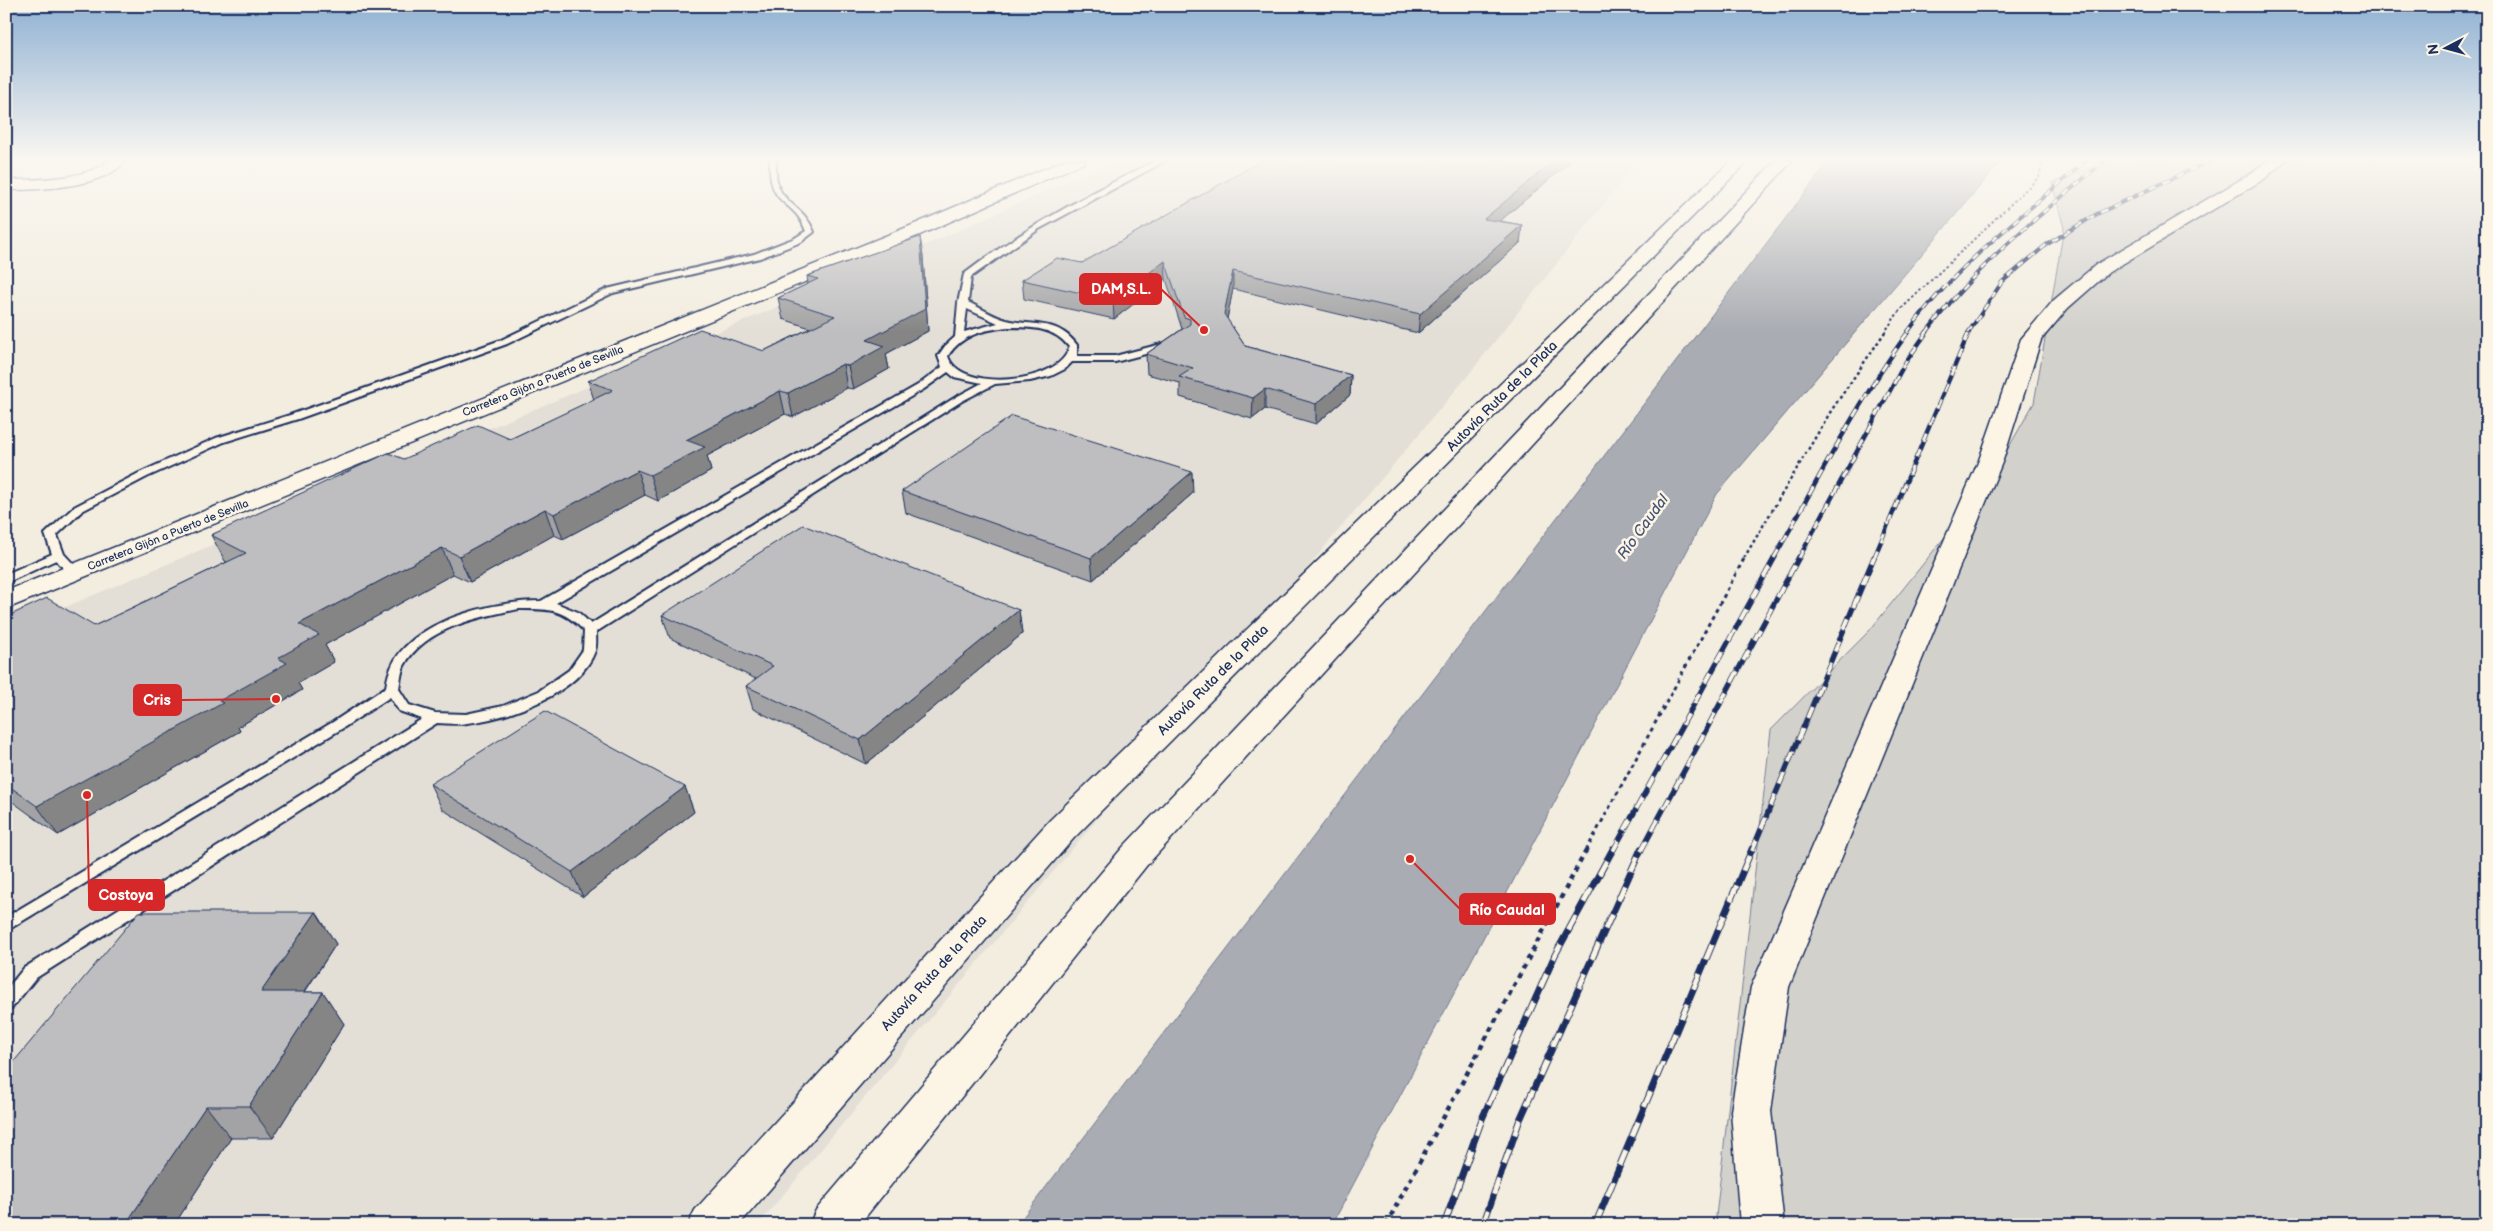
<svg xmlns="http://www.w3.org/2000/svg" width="2493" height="1231" font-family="'Balsamiq Sans',sans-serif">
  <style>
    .built { fill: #e3dfd6 }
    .green { fill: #d3d1cc; stroke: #778095 }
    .water { fill: #a9acb3; stroke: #707a91 }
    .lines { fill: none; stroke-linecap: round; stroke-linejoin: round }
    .service-casing { stroke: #1b2f5e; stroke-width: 4 }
    .tertiary-casing { stroke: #1b2f5e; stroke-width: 3 }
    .trunk-casing { stroke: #1b2f5e; stroke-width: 3 }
    .motorway-casing { stroke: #1b2f5e; stroke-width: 3 }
    .path-far3 { stroke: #1b2f5e; stroke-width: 2; stroke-dasharray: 2.5 2.5; stroke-linecap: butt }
    .path-far2 { stroke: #1b2f5e; stroke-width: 2.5; stroke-dasharray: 3 3; stroke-linecap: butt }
    .path-far1 { stroke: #1b2f5e; stroke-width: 3; stroke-dasharray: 4 4; stroke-linecap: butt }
    .path { stroke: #1b2f5e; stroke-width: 4.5; stroke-dasharray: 5 5; stroke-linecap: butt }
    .service { fill: #fcf5e5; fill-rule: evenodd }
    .tertiary { fill: #fcf5e5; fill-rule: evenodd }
    .trunk { fill: #fcf5e5; fill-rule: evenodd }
    .motorway { fill: #fcf5e5; fill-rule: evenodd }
    .rail-far3-casing { stroke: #1b2f5e; stroke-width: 4 }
    .rail-far2-casing { stroke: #1b2f5e; stroke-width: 4.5 }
    .rail-far1-casing { stroke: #1b2f5e; stroke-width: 5.5 }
    .rail-casing { stroke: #1b2f5e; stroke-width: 7 }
    .rail-far3 { stroke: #fcf5e5; stroke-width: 2.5; stroke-dasharray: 7; stroke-linecap: butt }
    .rail-far2 { stroke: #fcf5e5; stroke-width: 3; stroke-dasharray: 9; stroke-linecap: butt }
    .rail-far1 { stroke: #fcf5e5; stroke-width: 4; stroke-dasharray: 12; stroke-linecap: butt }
    .rail { stroke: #fcf5e5; stroke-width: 5; stroke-dasharray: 16; stroke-linecap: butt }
    .wall { fill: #a3a3a5; stroke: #1b2f5e }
    .shaded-wall { fill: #858586; stroke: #1b2f5e }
    .building { fill: #bebec0; stroke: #1b2f5e }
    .labels { text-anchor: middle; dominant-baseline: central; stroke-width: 5; stroke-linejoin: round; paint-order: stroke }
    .far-street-label { font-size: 11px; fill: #1b2f5e; stroke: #fcf5e5 }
    .street-label { font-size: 14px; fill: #1b2f5e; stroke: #fcf5e5 }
    .water-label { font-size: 15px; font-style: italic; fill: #465478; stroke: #fcf5e5 }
    .leader { fill: none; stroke: #d62828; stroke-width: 2 }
    .callout-dot { fill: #d62828; stroke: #fcf5e5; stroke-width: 2 }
    .callout { fill: #d62828; stroke: #d62828; stroke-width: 2 }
    .callout-label { font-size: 15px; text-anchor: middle; font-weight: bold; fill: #fff }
  </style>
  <rect width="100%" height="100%" fill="#f3ede0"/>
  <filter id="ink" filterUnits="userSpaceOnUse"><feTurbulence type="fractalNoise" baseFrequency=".02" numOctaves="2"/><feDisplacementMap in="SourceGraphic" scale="10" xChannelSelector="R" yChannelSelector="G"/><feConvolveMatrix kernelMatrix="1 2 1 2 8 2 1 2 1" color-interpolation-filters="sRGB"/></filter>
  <g filter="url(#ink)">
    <polygon class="built" points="1115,160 1639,160 1465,379 758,1225 6,1225 6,632 948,235"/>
    <polygon class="green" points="2110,160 2487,160 2487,1225 1715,1225 1771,730 1870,630 1989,482 2034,403 2064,228 2052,183"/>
    <polygon class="water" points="1830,160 2000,160 1999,164 1717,494 1332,1225 1017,1225"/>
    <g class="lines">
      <defs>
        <g id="service">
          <path d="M770,160H776C776,169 775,179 779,188C787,206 805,208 814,232L801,242L760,258L613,293L507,344L298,419L224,442L147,477L82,511L57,535L64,554L79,570L81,573L79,576H71L56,560L6,583V574L52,554L45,534L74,507L139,473L216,438L290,415L501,340L607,289L754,254L795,238L806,231C794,197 768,210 770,160Z"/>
          <path d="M1158,160H1167L1039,229L971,277L968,302C981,308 997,319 1011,321C1038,326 1058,320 1077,345V356H1115L1169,342L1172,343V347L1115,362H1072L1065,369L1051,376L1030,381L995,384L962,401L596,632C596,637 597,645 595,651C579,694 509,718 467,723C457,725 446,723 437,723L36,978L12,1008L6,1010V990L24,968L422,719L399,711L390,697L343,728L6,931V917L333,722L386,687C387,681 388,674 391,668C411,620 494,601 541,601L918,385L942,367L938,356L945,346L955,337L958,303L964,274C1024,228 1090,193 1158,160ZM967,309L998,323L964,332ZM1008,327C1031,327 1054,327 1069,347C1062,384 959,393 948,356C962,334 984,330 1008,327ZM948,372L954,377L982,383L956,397L591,624L578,612L556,603L924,389ZM519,609C548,609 563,608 584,631L583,650L569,670L539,691L503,706L466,714L435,713L409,705L399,689C400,682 401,673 404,666C425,627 480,617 519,609Z"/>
        </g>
        <g id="tertiary">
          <path d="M109,160H126C106,188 38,190 6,190V180C35,180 87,180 109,160Z"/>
          <polygon points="2268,160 2286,160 2264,179 2109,272 2068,308 2041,340 2003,460 1789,987 1771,1111 1784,1225 1740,1225 1731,1111 1751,987 1979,460 2021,339 2054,300 2097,264 2252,173"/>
        </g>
        <polygon id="trunk" points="1065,160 1086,160 1083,163 922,234 6,609 6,591 910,226"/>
        <g id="motorway">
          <polygon points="1732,160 1749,160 1074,838 739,1225 688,1225 695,1210 1050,820"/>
          <polygon points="1776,160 1793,160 1147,865 859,1225 809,1225 816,1210 1123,847"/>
        </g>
      </defs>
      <use href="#service" class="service-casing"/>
      <use href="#tertiary" class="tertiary-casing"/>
      <use href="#trunk" class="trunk-casing"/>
      <use href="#motorway" class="motorway-casing"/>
      <polyline class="path-far3" points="1884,333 1900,310 2039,177 2043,160"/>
      <polyline class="path-far2" points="1744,558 1831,411 1885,332"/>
      <polyline class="path-far1" points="1586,851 1745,557"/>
      <polyline class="path" points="1386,1225 1587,849"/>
      <use href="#service" class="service"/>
      <use href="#tertiary" class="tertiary"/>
      <use href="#trunk" class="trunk"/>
      <use href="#motorway" class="motorway"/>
      <defs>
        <g id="rail-far3">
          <path d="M1907,333C1955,266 2024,214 2087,160"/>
          <path d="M1926,333C1976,265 2042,213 2106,160"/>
          <polyline points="1968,333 2002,282 2046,245 2097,214 2212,160"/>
        </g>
        <g id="rail-far2">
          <path d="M1774,558C1817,482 1857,403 1908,332"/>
          <polyline points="1799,558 1905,363 1927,332"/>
          <polyline points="1874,558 1969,332"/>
        </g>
        <g id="rail-far1">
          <polyline points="1613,851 1775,557"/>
          <polyline points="1641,851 1799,557"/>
          <polyline points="1752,851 1874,557"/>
        </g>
        <g id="rail">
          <polyline points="1444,1225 1482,1119 1555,955 1613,849"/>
          <polyline points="1483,1225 1519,1122 1641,849"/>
          <polyline points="1595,1225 1752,849"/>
        </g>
      </defs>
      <use href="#rail-far3" class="rail-far3-casing"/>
      <use href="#rail-far2" class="rail-far2-casing"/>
      <use href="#rail-far1" class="rail-far1-casing"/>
      <use href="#rail" class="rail-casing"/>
      <use href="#rail-far3" class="rail-far3"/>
      <use href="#rail-far2" class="rail-far2"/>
      <use href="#rail-far1" class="rail-far1"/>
      <use href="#rail" class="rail"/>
    </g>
    <g class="wall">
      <polygon points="1570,162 1500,221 1522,225 1520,243 1418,333 1233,289 1227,319 1245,346 1351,375 1350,395 1316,424 1265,409 1252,419 1180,397 1180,383 1147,374 1146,354 1182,329 1166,279 1114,319 1024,299 1022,280 1082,263"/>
      <polygon points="920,237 923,257 928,331 886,354 889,369 853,389 847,388 793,417 785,414 707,456 711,471 658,501 645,495 563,539 554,535 470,582 453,574 325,645 334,662 298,683 302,690 238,727 240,731 58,835 6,797 6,617 94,626 227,562 225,561 211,535 404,459 510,439 594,400 588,381 764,351 810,328 783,319 778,298 808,284 807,276"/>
      <polygon points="902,491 1193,493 1093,580 906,513"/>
      <polygon points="1019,610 1022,634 866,764 753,709 746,686 756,679 670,638 662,615"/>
      <polygon points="430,784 685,787 694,812 583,897 442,809"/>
      <polygon points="316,912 336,944 305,992 323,992 344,1024 273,1138 231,1138 174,1225 6,1225"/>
    </g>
    <g class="shaded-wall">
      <polygon points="1555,160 1570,160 1570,162 1482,236 1484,219"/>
      <polygon points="1522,225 1520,243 1418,333 1420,314"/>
      <polygon points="920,237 923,257 928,331 886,354 889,369 853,389 848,366"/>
      <polygon points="1165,261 1166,279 1114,319 1113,300"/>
      <polygon points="1233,271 1233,289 1224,333 1224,314"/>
      <polygon points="843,364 847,388 793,417 788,393"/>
      <polygon points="1351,375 1350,395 1316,424 1316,404"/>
      <polygon points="1265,389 1265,409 1252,419 1253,398"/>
      <polygon points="780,391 785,414 707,456 711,471 658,501 650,475 686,440"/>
      <polygon points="637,470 645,495 563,539 554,514"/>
      <polygon points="1192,472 1193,493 1093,580 1091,558"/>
      <polygon points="545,509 554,535 470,582 459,556"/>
      <polygon points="442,548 453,574 325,645 334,662 298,683 302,690 238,727 240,731 58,835 37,806 278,658 299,624"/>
      <polygon points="1019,610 1022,634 866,764 860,740"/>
      <polygon points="685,787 694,812 583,897 572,872"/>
      <polygon points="316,912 336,944 283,1024 261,992"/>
      <polygon points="323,992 344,1024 273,1138 249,1106"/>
      <polygon points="206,1106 231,1138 174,1225 125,1225"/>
    </g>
    <g class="building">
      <polygon points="1263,160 1555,160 1484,219 1522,225 1420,314 1233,271 1224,314 1245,346 1351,375 1316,404 1265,389 1253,398 1179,377 1193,368 1146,354 1190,324 1190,319 1184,317 1165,261 1113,300 1022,280 1057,258 1082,263"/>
      <polygon points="920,237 925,309 867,340 885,346 848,366 843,364 788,393 780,391 686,440 705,447 650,475 637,470 554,514 545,509 459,556 442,548 299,624 319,635 278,658 287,663 219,701 223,703 37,806 6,784 6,617 47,598 94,626 246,553 211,535 388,453 404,459 478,425 510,439 613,390 588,381 700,329 764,351 835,316 778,298 818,279 807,276"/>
      <polygon points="1012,416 1192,472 1091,558 902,491"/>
      <polygon points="803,525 1019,610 860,740 746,686 773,666 662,615"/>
      <polygon points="545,711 685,787 572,872 430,784"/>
      <polygon points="139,912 316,912 261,992 323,992 249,1106 206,1106 125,1225 6,1225 6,1071"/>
    </g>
  </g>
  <linearGradient id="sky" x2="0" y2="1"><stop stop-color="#8fb1d3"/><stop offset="0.48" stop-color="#faf7f1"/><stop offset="1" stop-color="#faf7f1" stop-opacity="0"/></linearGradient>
  <rect width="2493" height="332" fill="url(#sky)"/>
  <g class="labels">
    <g class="far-street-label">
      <text transform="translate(543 381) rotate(-22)">Carretera Gijón a Puerto de Sevilla</text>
      <text transform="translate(168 535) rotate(-22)">Carretera Gijón a Puerto de Sevilla</text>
    </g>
    <g class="street-label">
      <text transform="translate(1502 396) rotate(-45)">Autovía Ruta de la Plata</text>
      <text transform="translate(1213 680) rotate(-45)">Autovía Ruta de la Plata</text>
      <text transform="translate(934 973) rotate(-48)">Autovía Ruta de la Plata</text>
    </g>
    <g class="water-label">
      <text transform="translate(1643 527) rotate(-54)">Río Caudal</text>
    </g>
  </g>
  <path class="leader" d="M1204 330L1161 289M276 699L181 700M87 795L89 895M1410 859L1460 909"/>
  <g class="callout-dot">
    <circle cx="1204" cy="330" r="5"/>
    <circle cx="276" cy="699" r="5"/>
    <circle cx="87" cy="795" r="5"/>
    <circle cx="1410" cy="859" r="5"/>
  </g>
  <g class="callout">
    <rect x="1080" y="274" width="81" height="30" rx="5"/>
    <rect x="134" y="685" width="47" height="30" rx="5"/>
    <rect x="89" y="880" width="75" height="30" rx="5"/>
    <rect x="1460" y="894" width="95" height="30" rx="5"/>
  </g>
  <g class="callout-label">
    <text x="1121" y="294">DAM,S.L.</text>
    <text x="157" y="705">Cris</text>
    <text x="126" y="900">Costoya</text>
    <text x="1507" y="915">Río Caudal</text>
  </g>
  <rect width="2493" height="1231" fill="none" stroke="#fcf5e5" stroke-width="25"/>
  <rect x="12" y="12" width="2468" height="1206" fill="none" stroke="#1b2f5e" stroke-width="2" filter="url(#ink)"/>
  <g transform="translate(2446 48) rotate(264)" stroke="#fcf5e5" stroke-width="4" paint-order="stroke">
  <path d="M0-4L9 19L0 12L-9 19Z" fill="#1b2f5e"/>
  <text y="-8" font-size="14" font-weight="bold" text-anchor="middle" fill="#1b2f5e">N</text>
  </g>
</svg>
